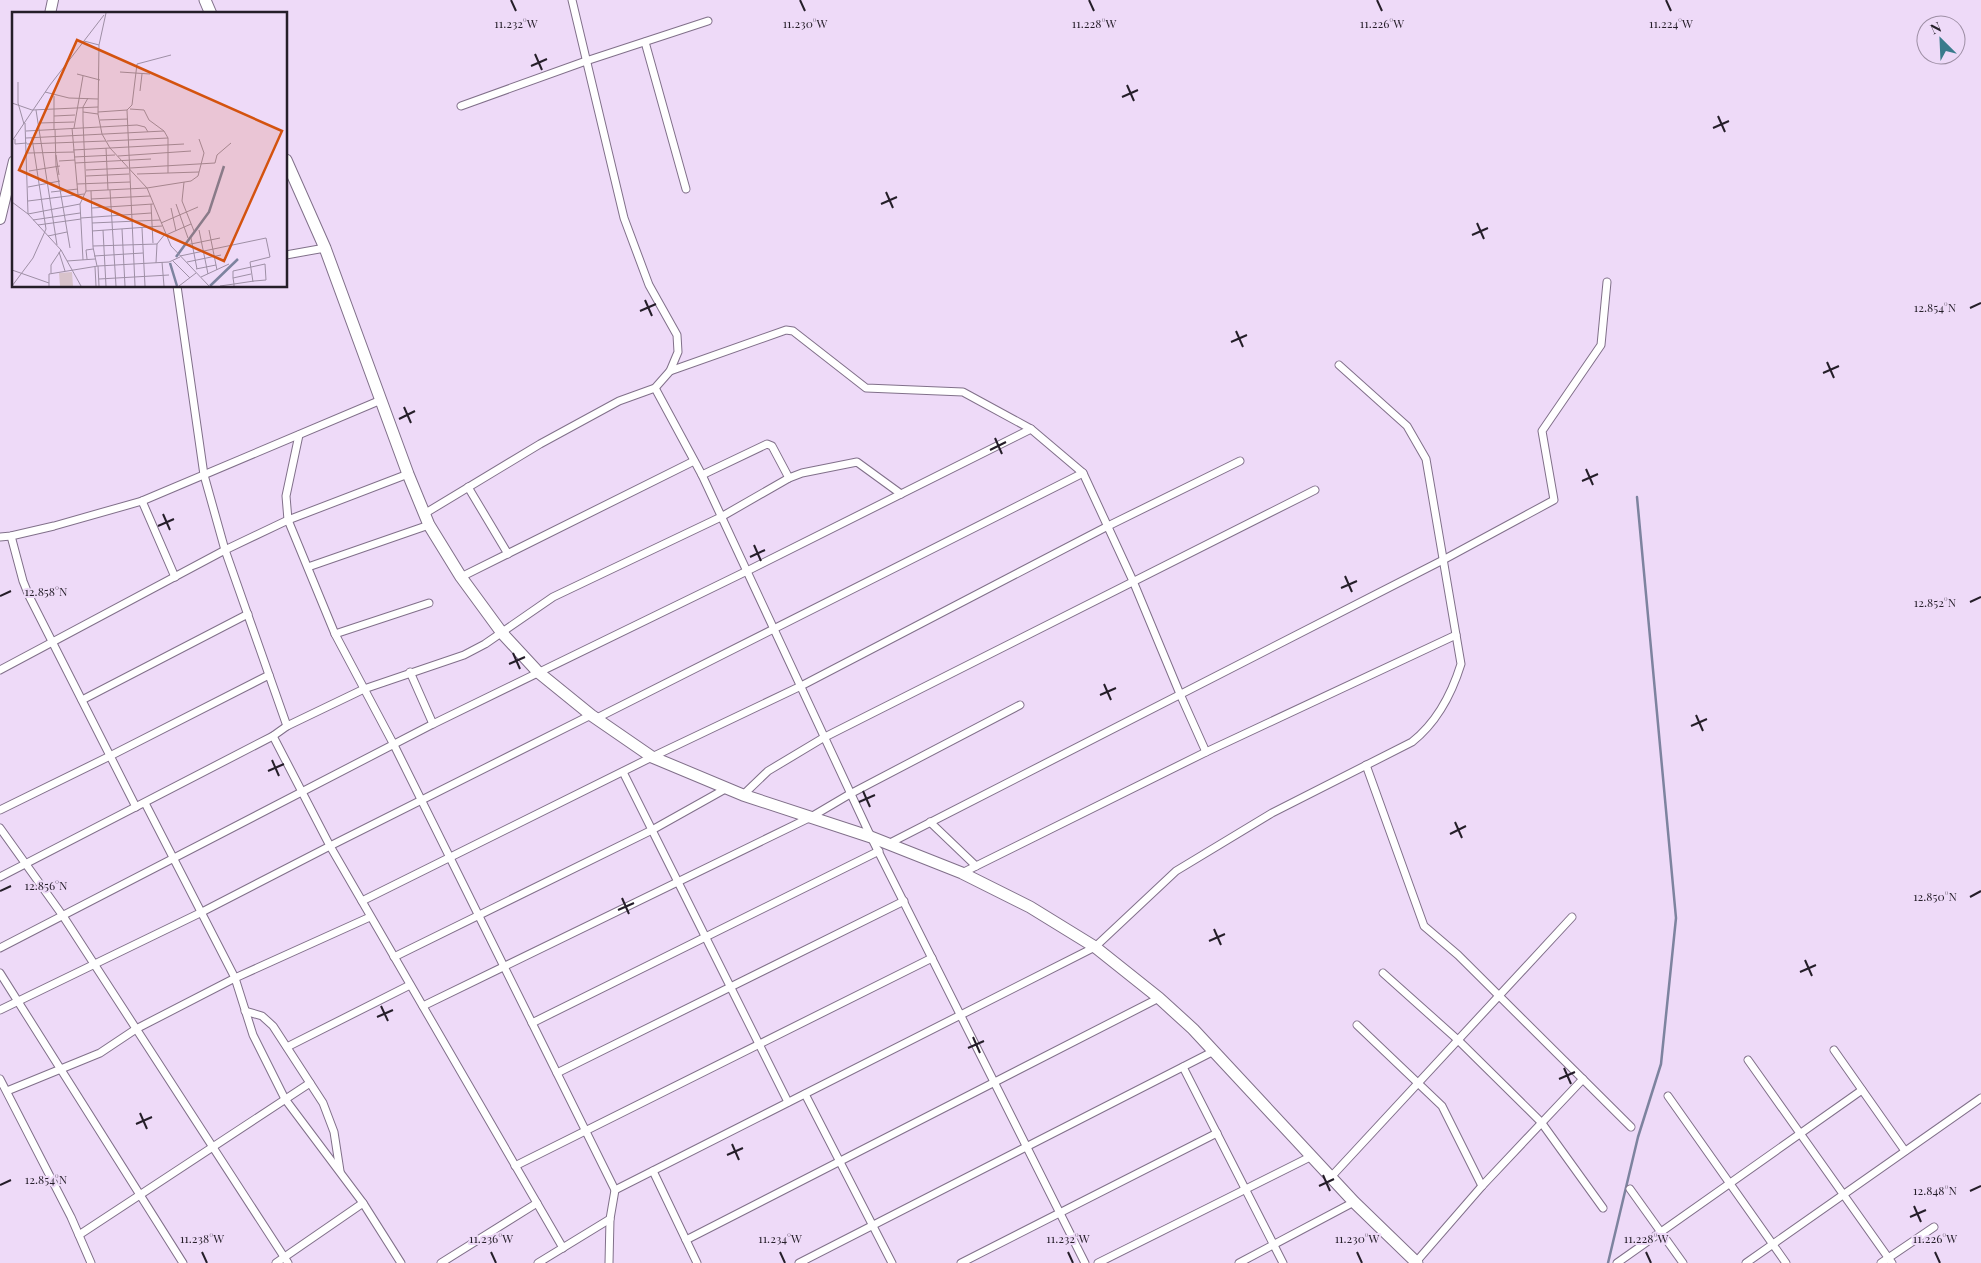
<svg xmlns="http://www.w3.org/2000/svg" width="1981" height="1263" font-family="'Playfair Display',serif">
  <style>
    .lines { fill: none; stroke-linecap: round; stroke-linejoin: round }
    .stream { stroke: #7d839f; stroke-width: 2.5 }
    .minor-casing { stroke: #81708a; stroke-width: 9 }
    .secondary-casing { stroke: #81708a; stroke-width: 12 }
    .primary-casing { stroke: #81708a; stroke-width: 13 }
    .minor { stroke: #fff; stroke-width: 7 }
    .secondary { stroke: #fff; stroke-width: 10 }
    .primary { stroke: #fff; stroke-width: 11 }
    .ticks { fill: none; stroke: #251e29; stroke-width: 2 }
    .inset-river { fill: none; stroke: #7d839f; stroke-width: 2.5 }
    .inset-road { fill: none; stroke: #9e8fa5; stroke-width: 1 }
    .view { fill: #d4530f; fill-opacity: 0.15; stroke: #d4530f; stroke-width: 2.5 }
    .inset-edge { fill: none; stroke: #251e29; stroke-width: 2.5 }
    .ticks-label { font-size: 12px; text-anchor: middle; fill: #251e29; stroke: #eedaf8; stroke-width: 4; stroke-linejoin: round; paint-order: stroke }
  </style>
  <rect width="100%" height="100%" fill="#eedaf8"/>
  <g class="lines">
    <polyline class="stream" points="1608,1263 1638,1137 1661,1064 1676,918 1637,497"/>
    <defs>
      <g id="minor">
        <polyline points="645,42 686,189"/>
        <polyline points="461,106 586,61 708,21"/>
        <polyline points="286,255 325,248"/>
        <polyline points="177,286 204,475 225,550 287,726"/>
        <polyline points="670,371 786,330 793,331 866,388 963,392 1031,429 1083,473 1133,581 1180,694 1206,752"/>
        <polyline points="655,388 702,475 871,837 1085,1263"/>
        <polyline points="299,435 286,496 288,520 335,634 394,745 615,1190 610,1219 609,1263"/>
        <polyline points="702,475 767,444 772,446 789,478"/>
        <polyline points="468,487 508,554"/>
        <polyline points="142,501 175,577"/>
        <polyline points="424,514 540,444 619,401 655,388 670,371 678,352 677,335 649,285 624,218 572,0"/>
        <polyline points="11,536 23,581 29,596 136,807"/>
        <polyline points="0,537 11,536 54,526 142,501 381,400"/>
        <polyline points="308,567 429,525"/>
        <polyline points="461,577 694,461"/>
        <polyline points="335,634 429,603"/>
        <polyline points="0,670 225,550 288,520 408,474"/>
        <polyline points="410,672 433,724"/>
        <polyline points="82,700 248,614"/>
        <polyline points="597,718 1083,473"/>
        <polyline points="273,736 330,846 563,1248"/>
        <polyline points="1366,765 1424,926 1458,955 1631,1127"/>
        <polyline points="623,772 788,1102"/>
        <polyline points="743,795 768,771 823,738 1315,490"/>
        <polyline points="145,803 235,978 253,1035 285,1099 363,1203 401,1263"/>
        <polyline points="0,810 110,756 269,675"/>
        <polyline points="930,822 976,866"/>
        <polyline points="0,828 63,916 288,1263"/>
        <polyline points="888,844 1443,560 1554,500 1542,431 1601,345 1607,282"/>
        <polyline points="962,873 1206,752 1456,635"/>
        <polyline points="0,877 273,736 287,726 364,689 464,655 485,644 553,597 721,517 789,478 802,473 857,462 901,494"/>
        <polyline points="362,901 652,757 801,686 1108,526 1240,461"/>
        <polyline points="0,948 433,724 747,571 1031,429"/>
        <polyline points="394,957 652,830 727,788"/>
        <polyline points="0,973 183,1263"/>
        <polyline points="1383,973 1458,1040 1541,1122 1603,1208"/>
        <polyline points="423,1006 811,817 850,794 1020,705"/>
        <polyline points="0,1010 200,913 330,846 591,715"/>
        <polyline points="245,1011 262,1016 273,1026 323,1103 334,1132 340,1171"/>
        <polyline points="532,1023 879,851"/>
        <polyline points="1357,1025 1442,1106 1482,1186"/>
        <polyline points="287,1047 410,985"/>
        <polyline points="1834,1050 1905,1151"/>
        <polyline points="1748,1060 1892,1263"/>
        <polyline points="1183,1067 1283,1263"/>
        <polyline points="557,1073 904,901"/>
        <polyline points="0,1079 71,1217 91,1263"/>
        <polyline points="7,1091 100,1053 136,1029 235,978 370,917"/>
        <polyline points="805,1094 892,1263"/>
        <polyline points="1668,1096 1786,1263"/>
        <polyline points="515,1166 932,958"/>
        <polyline points="653,1171 697,1263"/>
        <polyline points="1331,1177 1572,917"/>
        <polyline points="1630,1189 1683,1263"/>
        <path d="M615,1190L1095,947L1176,871L1272,813L1412,742C1436,723 1452,693 1461,664L1426,459L1407,426L1339,365"/>
        <polyline points="79,1235 310,1083"/>
        <polyline points="686,1240 1159,998"/>
        <polyline points="1416,1262 1482,1186 1583,1079"/>
        <polyline points="276,1263 363,1203"/>
        <polyline points="441,1263 537,1203"/>
        <polyline points="538,1263 610,1219"/>
        <polyline points="799,1263 1214,1051"/>
        <polyline points="961,1263 1217,1133"/>
        <polyline points="1098,1263 1312,1156"/>
        <polyline points="1239,1263 1354,1202"/>
        <polyline points="1617,1263 1862,1090"/>
        <polyline points="1746,1263 1981,1098"/>
        <polyline points="1881,1263 1934,1227"/>
      </g>
      <g id="secondary">
        <polyline points="50,14 53,0"/>
        <polyline points="0,219 14,161"/>
      </g>
      <g id="primary">
        <polyline points="205,0 211,14"/>
        <polyline points="286,160 325,248 408,474 429,525 461,577 502,633 538,672 591,715 652,757 743,795 871,837 962,873 1030,907 1095,947 1159,998 1193,1029 1354,1202 1417,1263"/>
      </g>
    </defs>
    <use href="#minor" class="minor-casing"/>
    <use href="#secondary" class="secondary-casing"/>
    <use href="#primary" class="primary-casing"/>
    <use href="#minor" class="minor"/>
    <use href="#secondary" class="secondary"/>
    <use href="#primary" class="primary"/>
  </g>
  <path class="ticks" d="M511,0L516,11M800,0L805,11M1089,0L1094,11M1377,0L1382,11M1666,0L1671,11M535,54L542,70M531,66L547,59M1127,85L1134,101M1122,97L1138,90M1718,116L1725,132M1713,128L1729,121M886,192L893,208M881,204L897,197M1477,223L1484,239M1472,235L1488,228M645,300L652,316M1970,308L1981,303M640,311L656,304M1236,331L1243,347M1231,342L1247,335M1827,362L1834,378M1823,373L1839,366M404,407L411,423M399,419L415,411M995,438L1002,454M990,450L1006,442M1586,469L1593,485M1582,481L1598,474M163,514L170,530M158,526L174,519M754,545L761,561M750,557L765,550M1345,576L1352,592M1341,588L1357,581M0,596L11,591M1970,602L1981,597M513,653L520,669M509,664L525,657M1104,684L1111,700M1100,695L1116,688M1696,715L1703,731M1691,726L1707,719M272,760L279,776M268,771L284,764M863,791L870,807M859,802L875,795M1455,822L1462,838M1450,834L1466,826M0,891L11,886M1970,897L1981,891M622,898L629,914M618,910L634,903M1214,929L1221,945M1209,941L1225,934M1805,960L1812,976M1800,972L1816,965M381,1006L388,1021M377,1017L393,1010M973,1037L980,1053M968,1048L984,1041M1564,1068L1571,1084M1559,1079L1575,1072M140,1113L147,1129M136,1124L152,1117M732,1144L739,1160M727,1155L743,1148M1323,1175L1330,1191M0,1185L11,1180M1319,1186L1334,1179M1970,1191L1981,1186M1914,1206L1921,1222M1910,1217L1926,1210M202,1252L207,1263M491,1252L496,1263M780,1252L785,1263M1068,1252L1073,1263M1357,1252L1362,1263M1646,1252L1651,1263M1935,1252L1940,1263"/>
  <g transform="translate(12 12)">
    <rect width="275" height="275" fill="#eedaf8"/>
    <path d="M60,260L61,274H48L47,261Z" fill="#d8c3cb"/>
    <path class="inset-river" d="M164,245L197,200L212,154M158,251L165,274M198,274L226,247"/>
    <path class="inset-road" d="M94,1L87,33L86,102L90,122L98,136L135,176L159,234L197,274M72,29L87,33M108,60L138,62M65,62L88,68M6,70V91L12,112M128,79L130,62M33,80L57,86L86,87M42,84V117M0,91L20,98L86,95M118,97L132,98L137,108L152,119L156,126V161M24,98L45,233M71,100L86,102M86,100L115,98M42,104L63,103M88,108L116,107M13,111L16,202L49,238L69,274M27,111L62,110M60,116L66,183M62,116L71,64M43,117L44,154L58,236M14,119L125,113L133,115L136,120M14,126L152,119M3,127V132L15,131M0,129L38,73L92,3M95,129L156,126M15,132L94,129M94,136L96,178M61,138L172,132M16,141L62,140M44,143L47,163M106,144L179,139M62,145L103,143M47,149L63,148M63,151L139,147M118,156L203,151L205,143L219,131M74,158L116,156M17,159L48,154M125,162L187,160M74,164L117,162M172,170L170,189L182,219M65,172L118,170M16,175L48,169M98,178L104,274M74,179L135,176L179,169L186,164L192,141L187,127M79,179L81,235L85,254M39,180L66,177M79,187L138,184M16,189L72,182M0,190L16,202L68,192M139,192L141,231M164,192L176,226M80,196L141,192M159,196L164,219M69,206L139,201M21,208L68,201M80,211L148,208M149,211L186,195M26,213L69,207M130,216L133,274M110,217L113,274M91,218L94,274M187,218L196,262M197,218L205,258M80,219L150,214M154,223L179,212M36,224L55,220M179,226L185,257M174,233L208,226M81,234L145,232M47,240L53,259M82,244L131,241M168,244L254,226L258,245L238,250L241,270M75,247L74,238L81,237M71,248L68,192L74,179L71,109V95L76,86M55,249L83,247M161,249L178,266M150,250L152,274M175,250L209,243M144,251L145,232L153,222M86,254L87,274M83,255L84,274M184,257L204,253M0,258L37,271M39,261V253L49,238M189,265L217,252M221,266L239,262M87,267L157,263M0,274L21,246L34,217L20,126M37,274V262L86,254L157,250L168,245M123,274L115,98L120,93L125,52L159,43M167,274L184,261M208,274L222,272L242,269L254,268L253,252L221,259V266L222,272V274"/>
    <path class="view" d="M65,28L270,119L212,249L7,158Z"/>
    <rect width="275" height="275" class="inset-edge"/>
  </g>
  <g class="ticks-label">
    <text x="1671" y="28">11.224°W</text>
    <text x="516" y="28">11.232°W</text>
    <text x="805" y="28">11.230°W</text>
    <text x="1094" y="28">11.228°W</text>
    <text x="1382" y="28">11.226°W</text>
    <text x="1935" y="312">12.854°N</text>
    <text x="46" y="596">12.858°N</text>
    <text x="1935" y="607">12.852°N</text>
    <text x="46" y="890">12.856°N</text>
    <text x="1935" y="901">12.850°N</text>
    <text x="46" y="1184">12.854°N</text>
    <text x="1935" y="1195">12.848°N</text>
    <text x="202" y="1243">11.238°W</text>
    <text x="491" y="1243">11.236°W</text>
    <text x="780" y="1243">11.234°W</text>
    <text x="1068" y="1243">11.232°W</text>
    <text x="1357" y="1243">11.230°W</text>
    <text x="1646" y="1243">11.228°W</text>
    <text x="1935" y="1243">11.226°W</text>
  </g>
  <g transform="translate(1941 40) rotate(336)"><circle r="24" fill="#eedaf8" stroke="#9e8fa5"/>
  <path d="M0-4L9 19L0 12L-9 19Z" fill="#397b8c"/>
  <text y="-8" font-size="14" font-weight="bold" text-anchor="middle" fill="#251e29">N</text>
  </g>
</svg>
